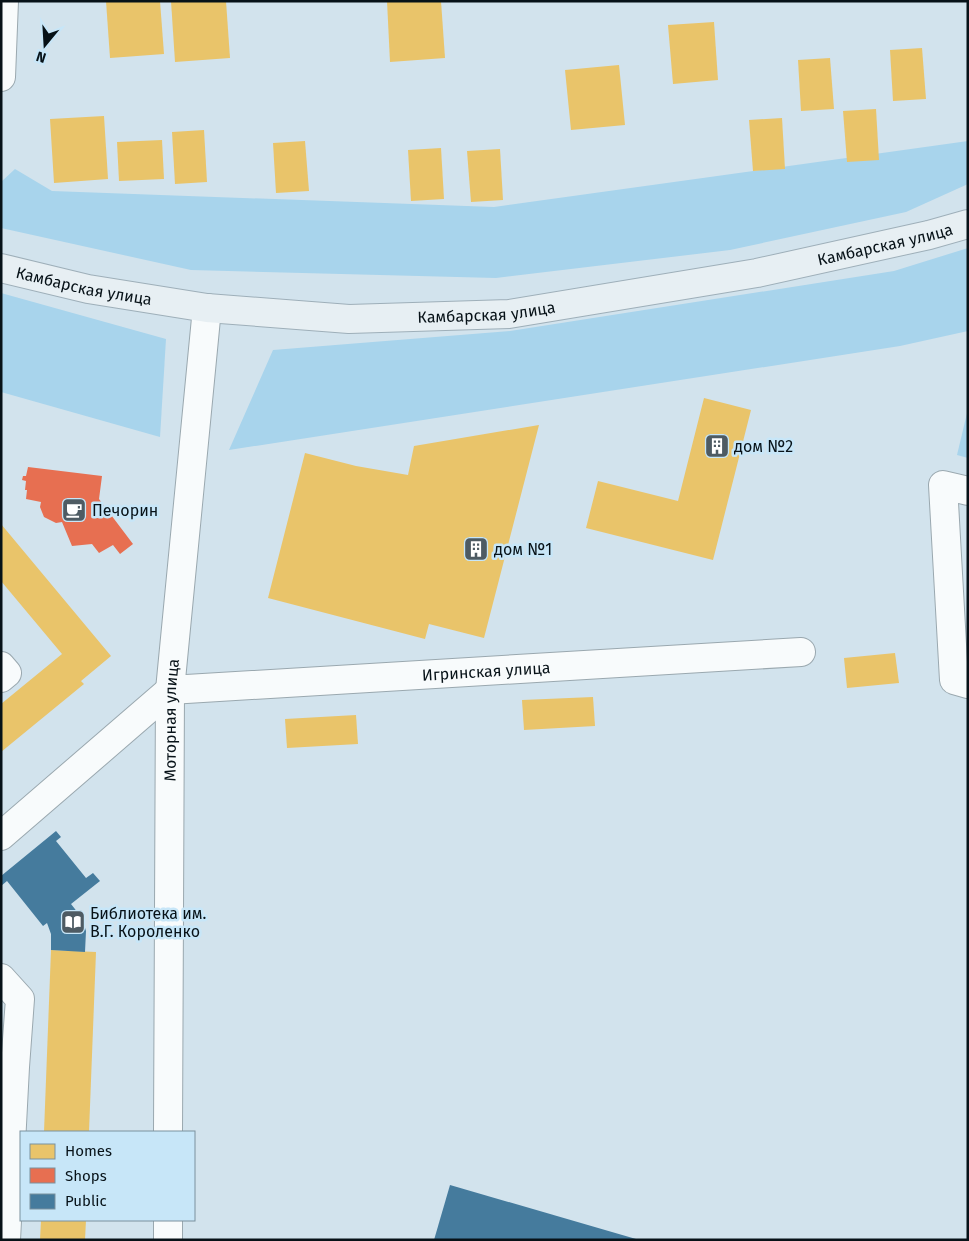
<svg xmlns="http://www.w3.org/2000/svg" width="969" height="1241" font-family="'Fira Sans',sans-serif">
  <style>
    .green { fill: #a8d4ec }
    .homes { fill: #e9c46a }
    .shops { fill: #e76f51 }
    .public { fill: #457b9d }
    .lines { fill: none; stroke-linecap: round; stroke-linejoin: round }
    .minor-casing { stroke: #9aa8af; stroke-width: 30 }
    .major-casing { stroke: #9eafb9; stroke-width: 30 }
    .minor { stroke: #f8fbfc; stroke-width: 28 }
    .major { stroke: #e7eff3; stroke-width: 28 }
    .labels { text-anchor: middle; dominant-baseline: central; stroke-width: 5; stroke-linejoin: round; paint-order: stroke }
    .street-label { font-size: 16px; fill: #071218; stroke: #c7e6f8 }
    .poi-label { font-size: 16px; fill: #071218; stroke: #c7e6f8; text-anchor: start }
  </style>
  <rect width="100%" height="100%" fill="#d2e3ed"/>
  <g class="green">
    <polygon points="968,141 968,184 906,212 730,250 496,278 191,270 1,228 1,182 15,169 52,191 494,207"/>
    <polygon points="968,248 968,331 900,346 229,450 273,350 510,331 894,271"/>
    <polygon points="1,293 166,339 160,437 1,392"/>
    <polygon points="968,409 968,458 957,455"/>
  </g>
  <g class="homes">
    <polygon points="106,1 160,1 164,54 110,58"/>
    <polygon points="171,1 226,1 230,58 175,62"/>
    <polygon points="387,1 441,1 445,58 390,62"/>
    <polygon points="714,22 718,80 673,84 668,25"/>
    <polygon points="922,48 926,99 893,101 890,50"/>
    <polygon points="830,58 834,109 801,111 798,60"/>
    <polygon points="619,65 625,125 571,130 565,70"/>
    <polygon points="876,109 879,160 847,162 843,111"/>
    <polygon points="104,116 108,179 54,183 50,119"/>
    <polygon points="782,118 785,169 753,171 749,120"/>
    <polygon points="204,130 207,182 175,184 172,132"/>
    <polygon points="162,140 164,179 119,181 117,142"/>
    <polygon points="305,141 309,191 276,193 273,143"/>
    <polygon points="441,148 444,199 411,201 408,150"/>
    <polygon points="500,149 503,200 471,202 467,151"/>
    <polygon points="704,398 751,410 713,560 586,528 598,481 678,501"/>
    <polygon points="539,425 484,638 429,624 425,639 268,598 305,453 356,466 408,475 414,446"/>
    <polygon points="1,524 111,656 81,681 84,684 1,752 1,704 62,654 1,581"/>
    <polygon points="895,653 899,683 847,688 844,658"/>
    <polygon points="593,697 595,726 524,730 522,700"/>
    <polygon points="356,715 358,744 287,748 285,719"/>
    <polygon points="51,950 96,952 89,1132 44,1132"/>
    <polygon points="41,1220 86,1220 85,1240 40,1240"/>
  </g>
  <polygon class="shops" points="28,467 102,476 99,499 133,544 120,554 113,545 99,553 92,544 72,546 62,522 56,523 44,517 40,507 41,502 26,499 27,490 25,490 26,481 22,480 23,476 26,476"/>
  <g class="public">
    <polygon points="56,831 61,837 56,841 86,878 93,873 100,881 71,904 82,918 86,931 85,952 51,950 51,934 47,923 43,926 7,881 1,886 1,876"/>
    <polygon points="450,1185 636,1239 636,1240 434,1240"/>
  </g>
  <g class="lines">
    <defs>
      <g id="minor">
        <polyline points="1,77 4,1"/>
        <polyline points="968,491 943,485 954,680 968,684"/>
        <polyline points="1,666 7,673 1,678"/>
        <path id="s1" d="M1,836L170,690L801,652"/>
        <polyline points="1,978 20,999 15,1067 6,1240"/>
        <path id="s2" d="M168,1132L170,690L207,308"/>
        <polyline points="168,1240 168,1220"/>
      </g>
      <g id="major">
        <path id="s3" d="M1,268L88,289L207,308L349,319L509,314L757,273L929,235L968,224"/>
      </g>
    </defs>
    <use href="#minor" class="minor-casing"/>
    <use href="#major" class="major-casing"/>
    <use href="#minor" class="minor"/>
    <use href="#major" class="major"/>
  </g>
  <defs>
    <symbol id="building-square" viewBox="-11 -11 22 22"><rect x="-9" y="-9" width="18" height="18" rx="4" fill="#4e5b63" stroke="#c7e6f8"/><path d="M-4-6H4V6H1V3H-1V6H-4ZM-2.5-4.3h1.7v1.8h-1.7ZM.8-4.3h1.7v1.8H.8ZM-2.5-1h1.7V.8h-1.7ZM.8-1h1.7V.8H.8Z" fill="#fff"/></symbol>
    <symbol id="cafe-square" viewBox="-11 -11 22 22"><rect x="-9" y="-9" width="18" height="18" rx="4" fill="#4e5b63" stroke="#c7e6f8"/><path d="M-5.5-4.5H6V0H3Q3 3.5 0 3.5H-2.5Q-5.5 3.5-5.5 0ZM3-3.2v2h1.7v-2ZM-6 4.5H4V6H-6Z" fill="#fff"/></symbol>
    <symbol id="library-square" viewBox="-11 -11 22 22"><rect x="-9" y="-9" width="18" height="18" rx="4" fill="#4e5b63" stroke="#c7e6f8"/><path d="M-6-4Q-3-5.5-.7-3.5V5Q-3 3-6 4ZM6-4Q3-5.5 .7-3.5V5Q3 3 6 4Z" fill="#fff"/></symbol>
  </defs>
  <g fill-rule="evenodd">
    <use href="#building-square" x="703" y="432" width="28" height="28"/>
    <use href="#cafe-square" x="60" y="496" width="28" height="28"/>
    <use href="#building-square" x="462" y="535" width="28" height="28"/>
    <use href="#library-square" x="59" y="908" width="28" height="28"/>
  </g>
  <g class="labels">
    <g class="street-label">
      <text stroke="none"><textPath href="#s3" startOffset="895">Камбарская улица</textPath></text>
      <text stroke="none"><textPath href="#s3" startOffset="85">Камбарская улица</textPath></text>
      <text stroke="none"><textPath href="#s3" startOffset="490">Камбарская улица</textPath></text>
      <text stroke="none"><textPath href="#s1" startOffset="540">Игринская улица</textPath></text>
      <text stroke="none"><textPath href="#s2" startOffset="412">Моторная улица</textPath></text>
    </g>
    <g class="poi-label">
      <text x="734" y="446">дом №2</text>
      <text x="92" y="510">Печорин</text>
      <text x="494" y="549">дом №1</text>
      <text x="90" y="913">Библиотека им.<tspan x="90" dy="18">В.Г. Короленко</tspan></text>
    </g>
  </g>
  <rect width="969" height="1241" fill="none" stroke="#071218" stroke-width="5"/>
  <rect x="20" y="1131" width="175" height="90" fill="#c7e6f8" stroke="#7a919e"/>
  <rect x="30" y="1144" width="25" height="15" fill="#e9c46a" stroke="#7a919e"/>
  <text x="65" y="1156" font-size="15" fill="#071218">Homes</text>
  <rect x="30" y="1168" width="25" height="15" fill="#e76f51" stroke="#7a919e"/>
  <text x="65" y="1181" font-size="15" fill="#071218">Shops</text>
  <rect x="30" y="1194" width="25" height="15" fill="#457b9d" stroke="#7a919e"/>
  <text x="65" y="1206" font-size="15" fill="#071218">Public</text>
  <g transform="translate(45 45) rotate(198)" stroke="#c7e6f8" stroke-width="4" paint-order="stroke">
  <path d="M0-4L9 19L0 12L-9 19Z" fill="#071218"/>
  <text y="-8" font-size="14" font-weight="bold" text-anchor="middle" fill="#071218">N</text>
  </g>
</svg>
